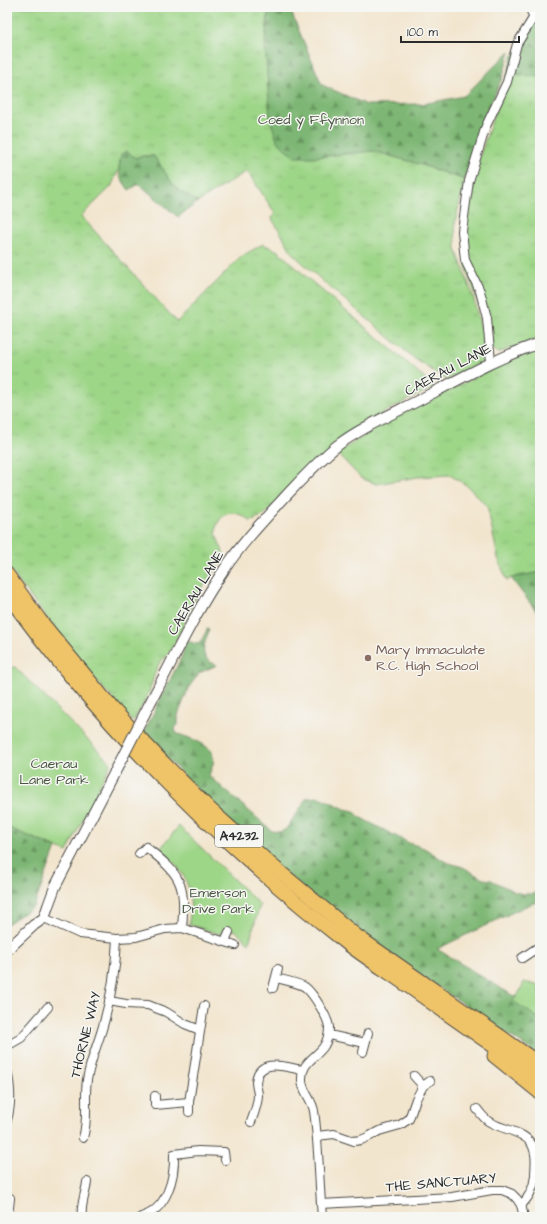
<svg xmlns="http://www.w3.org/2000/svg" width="547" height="1224" font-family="'Architects Daughter',sans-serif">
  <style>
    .grass { fill: url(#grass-tufts); stroke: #64805a }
    .forest { fill: url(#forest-firs); stroke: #547150 }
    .green { fill: #9ed688; stroke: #64805a }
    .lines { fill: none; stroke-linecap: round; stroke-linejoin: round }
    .minor-casing { stroke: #494743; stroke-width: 10 }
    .tertiary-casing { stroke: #494743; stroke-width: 12 }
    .primary-casing { stroke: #494743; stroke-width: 15 }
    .minor { stroke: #fff; stroke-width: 8 }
    .tertiary { stroke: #fff; stroke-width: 10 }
    .primary { stroke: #efc469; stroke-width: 13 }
    .tertiary-bridge-casing { stroke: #494743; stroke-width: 12; stroke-linecap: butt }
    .tertiary-bridge { stroke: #fff; stroke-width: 10 }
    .education-dot { fill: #8d6e63; stroke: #f6f6f2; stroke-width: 1.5 }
    .labels { text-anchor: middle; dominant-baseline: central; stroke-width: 3; stroke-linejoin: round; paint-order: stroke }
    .shield { fill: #f6f6f2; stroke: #686867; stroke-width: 1 }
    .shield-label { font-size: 13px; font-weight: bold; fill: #2b2b2b }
    .park-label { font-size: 14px; fill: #485642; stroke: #f6f6f2 }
    .street-label { font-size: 14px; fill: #2b2b2b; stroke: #f6f6f2 }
    .education-label { font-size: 14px; fill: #785e54; stroke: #f6f6f2; text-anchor: start }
  </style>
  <defs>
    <pattern id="grass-tufts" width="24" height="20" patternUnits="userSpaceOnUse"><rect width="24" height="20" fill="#9ed688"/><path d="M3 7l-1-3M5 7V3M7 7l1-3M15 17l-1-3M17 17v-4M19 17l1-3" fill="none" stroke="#88b876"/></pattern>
    <pattern id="forest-firs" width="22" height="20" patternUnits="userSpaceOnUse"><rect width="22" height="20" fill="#7eb774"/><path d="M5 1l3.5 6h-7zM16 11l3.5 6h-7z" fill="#67955f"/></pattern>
  </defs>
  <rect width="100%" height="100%" fill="#f6f6f2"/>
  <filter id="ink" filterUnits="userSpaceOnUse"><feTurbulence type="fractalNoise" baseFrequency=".025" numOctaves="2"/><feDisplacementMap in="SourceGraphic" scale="8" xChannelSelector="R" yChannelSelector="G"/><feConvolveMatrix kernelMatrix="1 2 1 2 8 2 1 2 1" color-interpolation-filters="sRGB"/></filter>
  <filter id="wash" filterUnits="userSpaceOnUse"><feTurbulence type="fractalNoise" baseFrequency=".012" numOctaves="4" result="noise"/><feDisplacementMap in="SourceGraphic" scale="16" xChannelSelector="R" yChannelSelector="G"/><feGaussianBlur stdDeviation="0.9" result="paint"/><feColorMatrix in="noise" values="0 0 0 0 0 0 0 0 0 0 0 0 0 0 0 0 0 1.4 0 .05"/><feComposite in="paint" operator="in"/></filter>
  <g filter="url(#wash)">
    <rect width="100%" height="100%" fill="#f2e5ce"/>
    <g class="grass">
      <path d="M7,7H269L265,44L315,157L373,151L416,163L465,180L455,222L456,249L473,296L486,348V356L483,362L447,380L415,359L326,284L293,254L279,230L272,219L275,213L247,171L198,202L181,192L174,186L154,156H143L136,158L121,154L119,169L111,187L81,216L177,322L242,256L263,244L278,251L311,281L432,384L433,388L382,413L260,518L258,517L255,520L250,521C241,513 227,508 219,521C209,536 228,549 222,559C215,572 204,584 196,597C190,608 186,621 180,633C176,639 174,646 170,652C168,656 164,658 161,661C154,670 153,682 149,692C145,702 138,712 133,722L81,663L7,566Z"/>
      <polygon points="508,73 540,77 540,338 498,353 492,349 486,325 466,267 465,200"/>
      <polygon points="540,349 540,572 511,578 507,581 498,558 487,506 466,485 450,475 418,477 376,484 361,478 337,453 381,425 507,361"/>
    </g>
    <g class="forest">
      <polygon points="269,7 289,7 322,85 367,105 423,104 464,96 510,51 503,76 483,121 465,180 416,163 373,151 315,157 294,157 277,141 270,118 265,44"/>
      <polygon points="540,20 540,77 508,73 512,57 533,24"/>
      <path d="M126,151L136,158L143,156H154L174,186L181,192L198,202L178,217L139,184L129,190C117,173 118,174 121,154Z"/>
      <polygon points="540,572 540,616 511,578"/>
      <path d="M208,628L209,630C204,646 197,658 217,665L199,673L189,687L178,715V725L175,728L176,733C190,739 217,744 213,764C212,768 210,771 209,776L272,831L281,832L286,829L307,798L320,797L345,809L354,811L361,818L409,843L424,848L446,862L463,867L483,879L491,880L513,891L523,894H532L540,891V901L528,905L437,949L515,997L519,996L540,1007V1056L366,938L264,856L143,734L182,656L185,645L188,641L196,644L200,643Z"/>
      <polygon points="7,827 56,848 34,906 7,924"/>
    </g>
    <g class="green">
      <polygon points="15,667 111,763 67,852 7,827 7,668"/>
      <path d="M179,826L260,905L249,943L236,931L225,928L222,933L220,934L190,925L189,922C194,887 186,873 160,849Z"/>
      <polygon points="524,982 540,986 540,1019 513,1001 519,993"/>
    </g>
  </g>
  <g filter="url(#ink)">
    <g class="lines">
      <defs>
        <g id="minor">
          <polyline points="491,362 487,318 480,291 465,260 462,231 469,181 486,126 507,82 517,44 540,7"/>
          <path d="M139,854L146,847C181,875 186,883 182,928"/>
          <polyline points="44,918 80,934 117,938 136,937 165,929 182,928 235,945"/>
          <polyline points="225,941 229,932"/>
          <polyline points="522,958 540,946"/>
          <path d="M276,978C283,980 299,983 305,987C313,993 329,1019 329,1028C329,1034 327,1041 324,1046C316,1058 301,1062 302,1080C302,1091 312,1099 314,1111C319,1146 319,1182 322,1217"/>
          <polyline points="273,988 278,969"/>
          <polyline points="109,1001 126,1004 148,1005 166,1012 185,1024 200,1030"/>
          <polyline points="329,1035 365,1043"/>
          <polyline points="7,1046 21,1038 48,1007"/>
          <polyline points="363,1052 368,1033"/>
          <path d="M7,1071C11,1088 12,1103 7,1120"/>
          <polyline points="414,1076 423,1086"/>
          <polyline points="155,1096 155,1105 189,1102"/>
          <path d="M477,1109C480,1113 484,1118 488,1121C501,1130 530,1131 534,1150C537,1158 535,1167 535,1175C534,1187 530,1197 521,1205"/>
          <polyline points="189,1112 189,1102 204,1006"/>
          <path d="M251,1122C254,1114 258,1104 258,1095C258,1091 256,1087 256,1082C258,1057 286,1067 302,1070"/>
          <polyline points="317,1136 334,1134 354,1141 361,1140 368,1137 379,1131 400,1125 409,1119 416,1099 423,1086 430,1081"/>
          <path d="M83,1138C89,1118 84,1099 87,1080C90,1061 98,1044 103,1026C111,998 116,968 117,938"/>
          <polyline points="321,1204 452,1197 492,1190 502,1190 512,1194 517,1199 521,1205 524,1217"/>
          <polyline points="8,1217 10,1198"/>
          <path d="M82,1217C80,1205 86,1193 87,1182"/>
          <path d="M141,1217C167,1210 175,1178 174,1154L198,1151L224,1152L225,1160"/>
        </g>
        <g id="tertiary">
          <polyline points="530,7 534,15 540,17"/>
          <path d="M149,705C173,660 195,612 224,570C241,544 263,521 284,498C301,480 318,461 338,445C363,426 397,412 425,397C463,377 499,357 540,343"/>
          <polyline points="7,950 34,925 44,918 48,906 55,887 117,768"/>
        </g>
        <g id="primary">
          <polyline points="7,574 40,620 113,709 158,757 210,809 273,866 357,936 540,1064"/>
          <path d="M7,594C103,727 220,844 349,945C369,960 391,974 412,989C454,1019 497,1049 540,1078"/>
          <polyline points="494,1056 540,1093"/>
        </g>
      </defs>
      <use href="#minor" class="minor-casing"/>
      <use href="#tertiary" class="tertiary-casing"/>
      <use href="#primary" class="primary-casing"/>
      <use href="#minor" class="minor"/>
      <use href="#tertiary" class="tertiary"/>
      <use href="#primary" class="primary"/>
      <defs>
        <polyline id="tertiary-bridge" points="117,768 149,705"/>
      </defs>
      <use href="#tertiary-bridge" class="tertiary-bridge-casing"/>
      <use href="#tertiary-bridge" class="tertiary-bridge"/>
    </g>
  </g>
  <circle class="education-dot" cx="368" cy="658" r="4"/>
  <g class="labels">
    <rect class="shield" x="215" y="825" width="48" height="22" rx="3"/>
    <g class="shield-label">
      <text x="239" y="836">A4232</text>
    </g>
    <g class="park-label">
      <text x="311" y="120">Coed y Ffynnon</text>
      <text x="54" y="764">Caerau<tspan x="54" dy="16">Lane Park</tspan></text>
      <text x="218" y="893">Emerson<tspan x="218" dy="16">Drive Park</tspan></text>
    </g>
    <g class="street-label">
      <text transform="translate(448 370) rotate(-28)">CAERAU LANE</text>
      <text transform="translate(196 593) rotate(-59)">CAERAU LANE</text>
      <text transform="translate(86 1035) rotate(-76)">THORNE WAY</text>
      <text transform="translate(441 1183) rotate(-5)">THE SANCTUARY</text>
    </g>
    <g class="education-label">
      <text x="376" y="650">Mary Immaculate<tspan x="376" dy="16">R.C. High School</tspan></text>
    </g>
  </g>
  <rect width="547" height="1224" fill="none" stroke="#f6f6f2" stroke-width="24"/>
  <path d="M401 36v6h118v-6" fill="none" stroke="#2b2b2b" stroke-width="2"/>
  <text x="407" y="36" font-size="12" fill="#2b2b2b" stroke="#f6f6f2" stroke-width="3" paint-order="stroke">100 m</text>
</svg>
